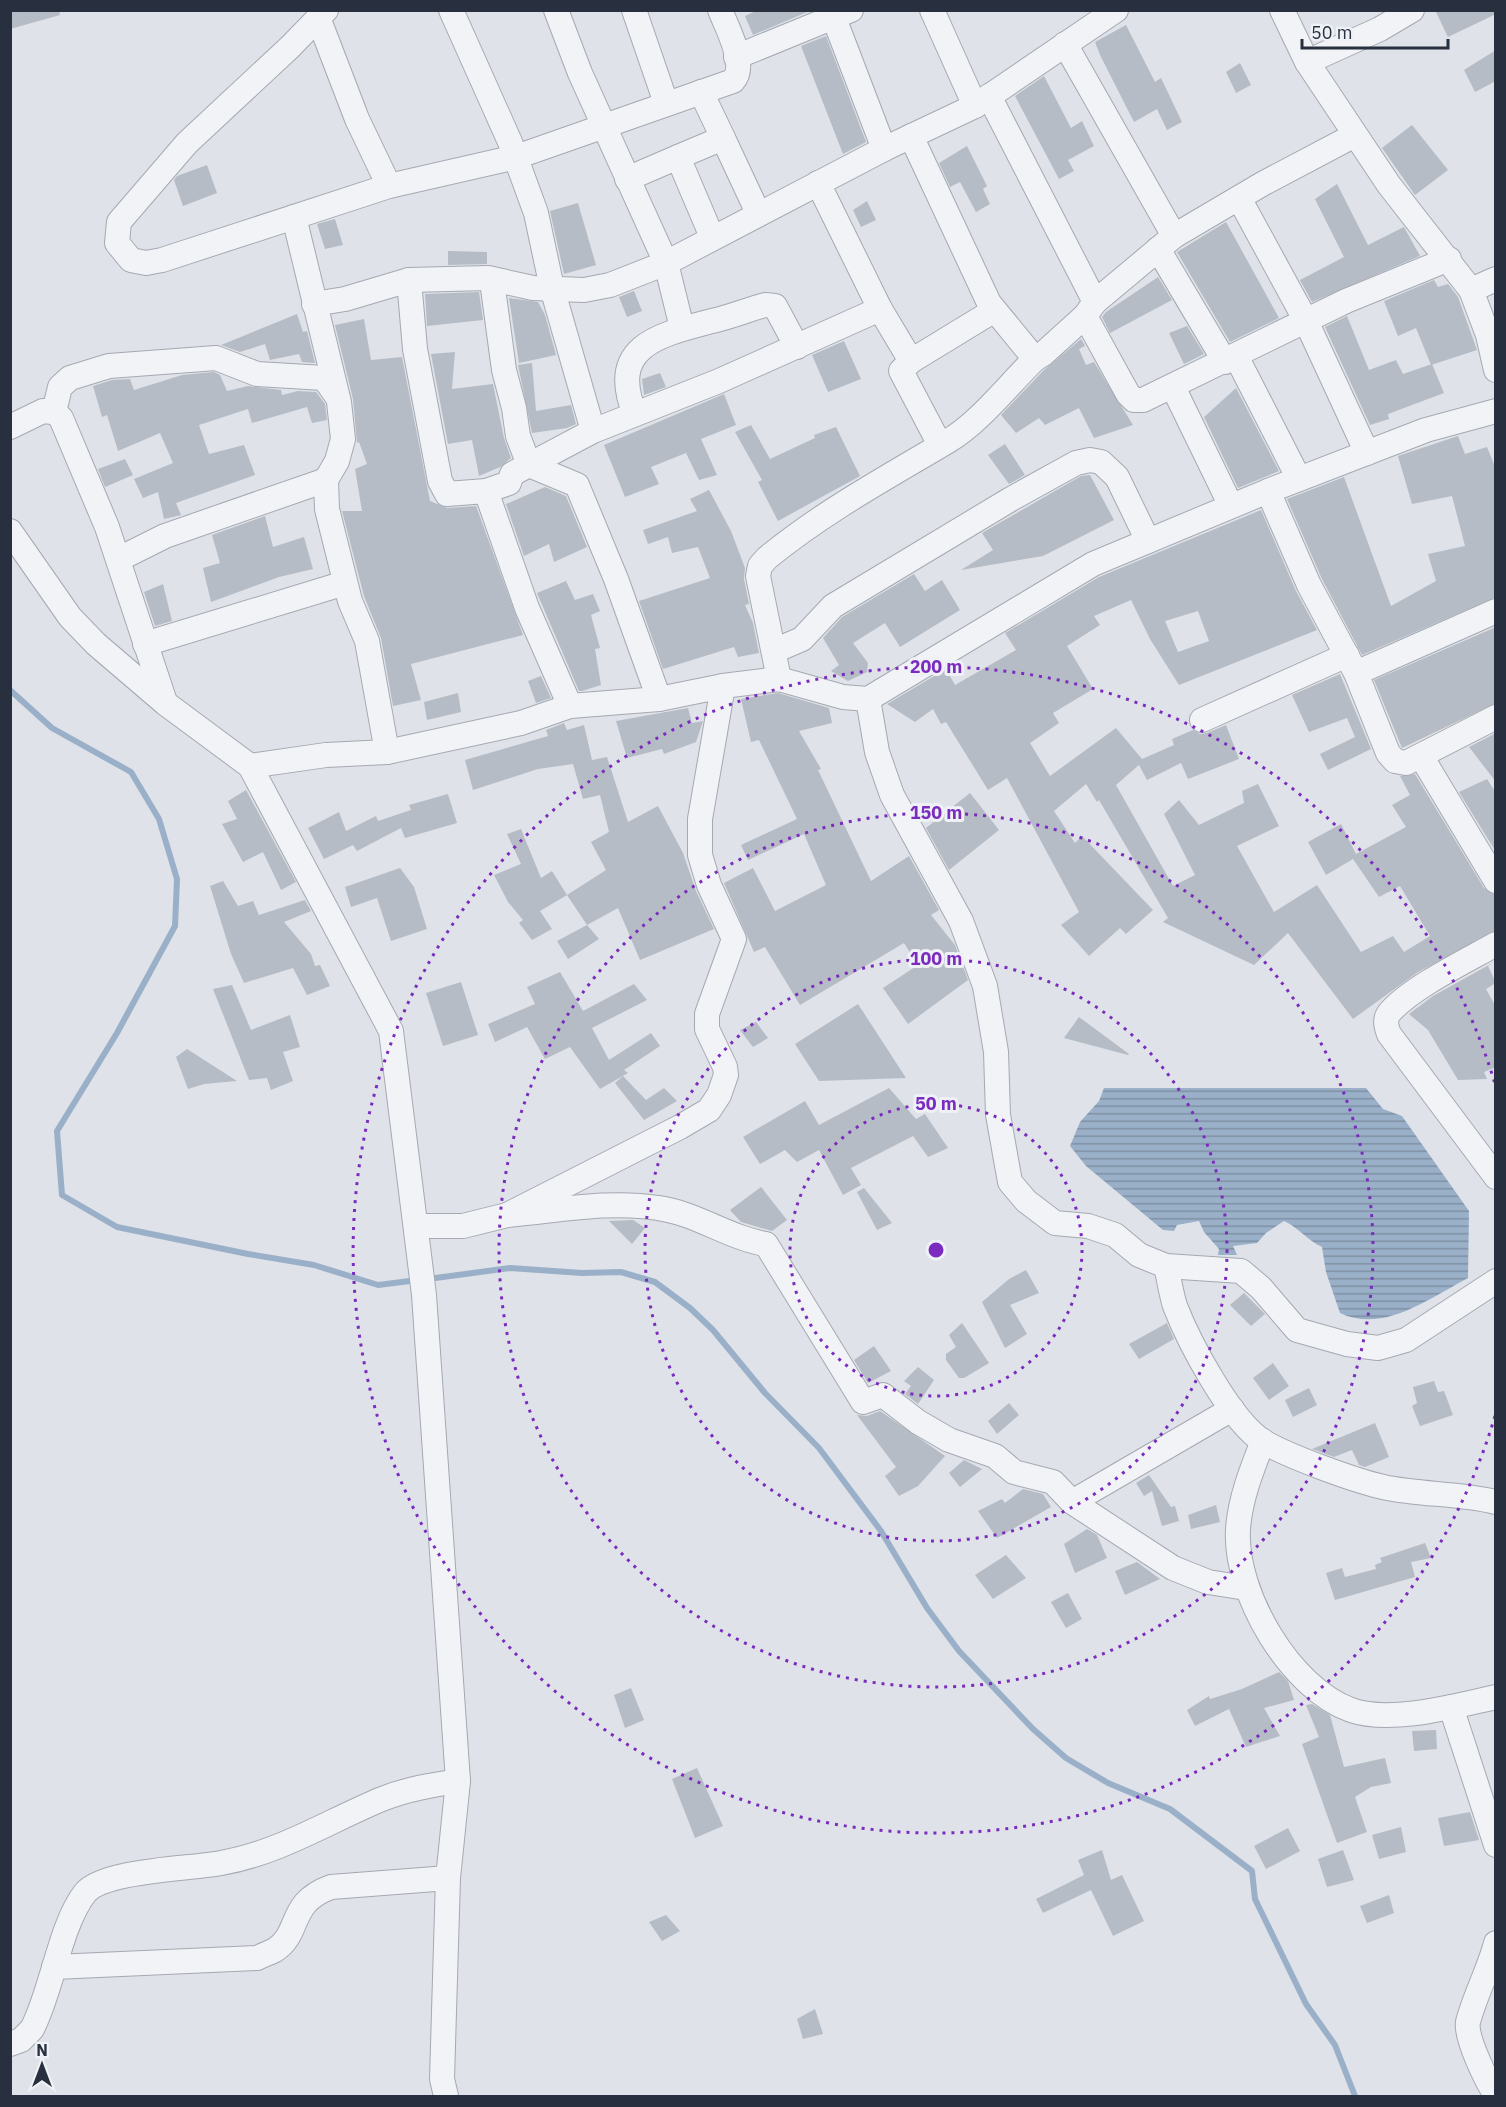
<svg xmlns="http://www.w3.org/2000/svg" width="1506" height="2107" font-family="'IBM Plex Sans',sans-serif">
  <style>
    .water { fill: url(#water-rules) }
    .lines { fill: none; stroke-linecap: round; stroke-linejoin: round }
    .stream { stroke: #9ab0c8; stroke-width: 6 }
    .building { fill: #b6bcc5; fill-rule: evenodd }
    .minor-casing { stroke: #a4a9b2; stroke-width: 26 }
    .minor { stroke: #f2f3f6; stroke-width: 24 }
    .ring { fill: none; stroke: #7b2cbf; stroke-width: 3; stroke-dasharray: 3 6 }
    .centre { fill: #7b2cbf; stroke: #eef1f6; stroke-width: 3 }
    .ring-label { font-size: 18px; text-anchor: middle; font-weight: bold; fill: #7b2cbf; stroke: #eef1f6; stroke-width: 6; stroke-linejoin: round; paint-order: stroke }
  </style>
  <defs>
    <pattern id="water-rules" width="6" height="5" patternUnits="userSpaceOnUse" patternTransform="scale(1.5)"><rect width="6" height="5" fill="#9ab0c8"/><path d="M0 2.5h6" fill="none" stroke="#7e90a4"/></pattern>
  </defs>
  <rect width="100%" height="100%" fill="#dfe2e8"/>
  <path class="water" d="M1104,1088H1366L1383,1109L1402,1116L1469,1211L1468,1278C1430,1298 1383,1334 1340,1313L1326,1272L1322,1247C1307,1240 1299,1228 1284,1221L1266,1233L1257,1243L1233,1246L1237,1255H1218L1219,1249L1204,1232L1199,1221L1177,1225L1174,1231L1163,1230L1086,1166L1070,1146L1080,1122L1099,1101Z"/>
  <g class="lines">
    <g class="stream">
      <polyline points="10,690 52,728 131,772 159,819 177,879 175,926 117,1033 57,1131 62,1195 117,1227 248,1254 314,1265 378,1285 418,1280"/>
      <polyline points="428,1279 510,1268 582,1273 621,1272 655,1282 690,1308 713,1330 765,1393 819,1448 881,1531 927,1608 959,1651 1033,1729 1066,1758 1108,1783 1170,1809 1252,1871 1255,1899 1306,2004 1335,2045 1355,2096"/>
    </g>
  </g>
  <g class="building">
    <polygon points="10,10 59,10 60,15 10,29"/>
    <polygon points="758,10 812,10 753,35 745,16"/>
    <polygon points="1435,10 1496,10 1496,14 1448,37"/>
    <polygon points="1126,25 1155,82 1161,78 1182,122 1167,130 1157,109 1134,122 1100,55 1095,42"/>
    <polygon points="826,36 866,142 843,154 801,46"/>
    <polygon points="1496,50 1496,81 1475,92 1464,70"/>
    <polygon points="1240,63 1251,85 1236,93 1226,72"/>
    <polygon points="1044,76 1071,128 1082,121 1094,146 1068,160 1074,171 1059,179 1015,96"/>
    <polygon points="1412,125 1448,170 1415,195 1382,148"/>
    <polygon points="967,146 987,186 983,189 990,204 976,212 960,182 950,187 939,163"/>
    <polygon points="207,165 217,193 183,206 174,180 177,176"/>
    <polygon points="1337,184 1368,245 1404,227 1420,256 1312,302 1300,280 1344,257 1315,199"/>
    <polygon points="867,201 876,220 861,227 853,210"/>
    <polygon points="578,203 596,265 564,274 550,211"/>
    <polygon points="335,219 343,245 325,249 317,224"/>
    <polygon points="1226,222 1279,318 1230,342 1177,252"/>
    <polygon points="448,251 487,252 487,264 448,265"/>
    <polygon points="1158,277 1172,300 1110,333 1102,317 1106,312"/>
    <polygon points="1434,280 1438,287 1448,284 1458,297 1477,350 1431,365 1416,328 1398,336 1384,301"/>
    <polygon points="634,291 642,311 627,317 619,297"/>
    <polygon points="479,292 483,320 427,326 425,294"/>
    <polygon points="509,298 538,302 545,315 556,355 519,363"/>
    <polygon points="297,314 303,332 307,331 315,363 302,362 299,354 270,360 265,344 240,352 221,345"/>
    <polygon points="1347,316 1369,370 1396,360 1403,374 1432,364 1444,393 1388,414 1389,419 1370,425 1325,327"/>
    <polygon points="364,319 371,360 402,357 430,501 447,508 476,506 523,635 411,664 421,700 393,706 381,638 364,596 342,511 362,511 355,469 367,464 359,442 357,443 353,399 335,325"/>
    <polygon points="1187,326 1204,354 1184,364 1169,333"/>
    <polygon points="1081,339 1085,346 1079,349 1086,365 1094,362 1133,425 1094,438 1079,408 1045,425 1039,418 1016,433 1001,415 1044,370"/>
    <polygon points="844,341 861,379 828,392 812,355"/>
    <polygon points="455,352 452,389 493,384 504,438 511,458 500,467 479,476 472,440 448,444 431,354"/>
    <polygon points="532,363 536,411 571,405 576,424 567,428 532,433 518,365"/>
    <polygon points="214,372 220,375 227,391 248,386 281,390 282,395 298,391 316,392 325,404 327,420 312,423 307,407 252,423 248,409 199,425 209,454 244,445 255,475 176,503 181,515 164,519 158,492 143,498 134,479 173,463 160,433 118,451 107,415 102,417 93,386 112,380 130,379 134,390 182,375"/>
    <polygon points="660,373 666,387 644,395 642,379"/>
    <polygon points="1236,388 1279,471 1238,488 1204,417"/>
    <polygon points="724,394 736,425 701,439 717,475 699,480 686,453 651,467 659,484 625,497 604,445"/>
    <polygon points="751,425 770,459 815,438 814,435 836,427 860,476 778,521 758,482 762,480 735,432"/>
    <polygon points="1458,436 1465,454 1487,447 1496,469 1496,597 1362,655 1322,579 1287,499 1344,477 1391,606 1436,581 1428,554 1465,546 1452,496 1412,504 1398,456"/>
    <polygon points="1005,444 1025,475 1009,484 988,455"/>
    <polygon points="125,459 133,475 105,487 98,469"/>
    <polygon points="1090,475 1114,520 1043,556 961,570 993,550 982,533 1081,476"/>
    <polygon points="545,487 566,496 587,547 554,562 549,544 524,556 506,504"/>
    <polygon points="709,490 731,531 745,568 744,579 749,604 745,605 753,623 759,653 738,657 734,647 663,669 639,601 710,578 698,547 672,553 668,537 648,544 643,530 697,511 690,499"/>
    <path d="M1261,510L1296,591L1317,630L1179,685L1150,639L1131,600L1094,616L1100,625L1067,646L1093,689L1053,713L1059,723L1030,743L1050,776L1116,728L1142,759L1174,745L1172,739L1193,730L1200,734L1207,733L1226,725L1239,759L1188,779L1181,763L1147,780L1139,765L1116,785L1173,886L1195,875L1164,814L1179,800L1199,825L1244,803L1242,791L1258,784L1279,826L1237,846L1274,912L1317,885L1361,952L1393,936L1404,952L1430,936L1400,886L1379,897L1353,859L1326,875L1308,842L1341,824L1356,854L1406,827L1392,805L1410,795L1400,776L1415,774L1484,888L1496,895V930L1418,972L1353,1019L1288,933L1254,965L1163,922L1168,918L1099,800L1097,802L1086,784L1054,811L1075,843L1082,836L1153,910L1126,934L1120,928L1089,956L1061,925L1079,912L1007,778L988,790L946,722L941,724L933,709L915,722L887,704L946,669L955,685L1016,650L1005,633L1099,577ZM1198,611L1209,641L1178,652L1165,621Z"/>
    <polygon points="265,516 273,547 304,537 313,569 279,577 211,602 203,568 220,563 212,535"/>
    <polygon points="914,574 925,591 942,580 960,610 900,647 885,623 853,643 868,663 867,672 848,681 831,671 839,665 823,638 842,617"/>
    <polygon points="566,581 575,600 593,594 600,611 591,615 600,648 595,649 601,685 582,691 579,691 537,593"/>
    <polygon points="163,584 172,621 155,626 144,592"/>
    <polygon points="1496,627 1496,703 1402,748 1374,680"/>
    <polygon points="1340,674 1371,749 1328,770 1320,754 1355,737 1347,718 1309,732 1292,695"/>
    <polygon points="541,676 551,698 536,703 528,681"/>
    <polygon points="458,693 461,712 427,720 424,702"/>
    <polygon points="778,693 829,708 832,723 799,731 821,769 818,770 871,881 909,856 939,910 931,915 955,945 968,980 908,1024 883,988 918,965 904,943 800,1005 765,947 754,952 724,883 753,868 775,911 826,885 804,834 748,860 741,845 797,819 759,740 751,742 741,699"/>
    <polygon points="688,708 692,723 703,721 696,742 664,754 662,749 627,758 616,721"/>
    <polygon points="564,723 567,730 584,725 592,760 607,757 628,822 658,806 683,853 696,891 714,929 640,960 618,908 587,925 567,895 606,870 591,842 609,832 600,795 583,799 573,764 538,769 473,790 465,760 548,736 546,730"/>
    <polygon points="1496,733 1496,782 1469,747"/>
    <polygon points="1487,779 1496,793 1496,852 1459,792"/>
    <polygon points="246,790 296,882 281,890 263,852 243,862 222,824 237,819 228,801"/>
    <polygon points="970,793 999,830 949,870 926,828"/>
    <polygon points="448,794 457,823 405,838 401,828 357,851 353,845 324,859 308,828 339,812 346,831 376,816 378,821 411,810 409,805"/>
    <polygon points="521,829 541,878 552,871 567,895 540,911 552,929 532,940 519,923 523,920 508,902 494,875 521,864 507,834"/>
    <polygon points="400,868 414,887 427,929 391,941 377,898 351,907 345,887"/>
    <polygon points="223,881 238,906 253,901 259,915 305,900 311,911 284,922 311,954 315,966 320,965 330,986 307,995 293,968 244,983 231,954 210,886"/>
    <polygon points="587,925 599,939 568,959 557,941"/>
    <polygon points="1496,961 1488,966 1496,983 1486,989 1496,1007 1496,1067 1484,1072 1487,1079 1458,1080 1428,1030 1409,1014 1433,996"/>
    <polygon points="560,972 583,1011 634,984 647,1000 592,1028 609,1060 651,1033 660,1046 624,1070 628,1073 600,1089 570,1047 545,1059 527,1027 495,1042 488,1024 535,1004 527,987"/>
    <polygon points="461,982 478,1035 443,1046 426,993"/>
    <polygon points="232,985 251,1030 290,1015 300,1047 283,1052 293,1081 271,1090 267,1078 249,1080 213,989"/>
    <polygon points="858,1004 906,1078 819,1081 795,1044"/>
    <polygon points="1079,1017 1129,1054 1128,1055 1064,1038"/>
    <polygon points="756,1022 768,1038 753,1047 740,1030"/>
    <polygon points="187,1049 237,1081 204,1084 188,1089 176,1057"/>
    <polygon points="623,1076 646,1100 664,1088 677,1101 644,1120 615,1083"/>
    <polygon points="889,1088 916,1119 925,1114 948,1148 928,1157 913,1136 851,1168 861,1185 843,1195 819,1150 797,1162 785,1150 760,1164 743,1137 805,1101 819,1125"/>
    <polygon points="761,1187 787,1220 772,1231 741,1222 730,1210"/>
    <polygon points="864,1188 892,1223 877,1230 857,1192"/>
    <polygon points="633,1220 645,1228 632,1244 609,1221"/>
    <polygon points="1026,1270 1039,1293 1010,1305 1027,1334 1005,1348 982,1302 1009,1279"/>
    <polygon points="1244,1293 1265,1314 1251,1326 1230,1305"/>
    <polygon points="962,1323 989,1363 964,1378 959,1378 946,1360 946,1354 956,1347 949,1335"/>
    <polygon points="1167,1323 1174,1339 1139,1359 1129,1344"/>
    <polygon points="874,1346 891,1371 868,1383 854,1360"/>
    <polygon points="1273,1363 1289,1386 1269,1400 1253,1378"/>
    <polygon points="918,1367 934,1380 918,1404 905,1394 911,1386 904,1381"/>
    <polygon points="1434,1381 1438,1392 1444,1391 1453,1415 1420,1426 1412,1406 1417,1403 1413,1387"/>
    <polygon points="1309,1388 1317,1405 1293,1417 1285,1400"/>
    <polygon points="1009,1403 1019,1415 997,1434 988,1421"/>
    <polygon points="880,1411 945,1456 918,1486 899,1496 885,1476 896,1467 857,1415 867,1416"/>
    <polygon points="1375,1423 1389,1457 1365,1467 1359,1465 1352,1450 1334,1457 1312,1449"/>
    <polygon points="964,1460 982,1469 960,1487 949,1473"/>
    <polygon points="1149,1475 1171,1507 1175,1506 1179,1521 1162,1526 1152,1491 1144,1496 1136,1483"/>
    <polygon points="1023,1489 1043,1494 1051,1507 997,1538 978,1511 1002,1499 1005,1503"/>
    <polygon points="1216,1505 1220,1522 1191,1529 1188,1515"/>
    <polygon points="1087,1529 1097,1535 1107,1558 1075,1573 1064,1544"/>
    <polygon points="1425,1543 1431,1558 1411,1562 1415,1577 1335,1600 1326,1573 1342,1568 1345,1577 1376,1569 1375,1565 1382,1562 1380,1558"/>
    <polygon points="1006,1555 1026,1578 993,1599 975,1575"/>
    <polygon points="1137,1562 1160,1579 1125,1595 1115,1571"/>
    <polygon points="1068,1593 1082,1619 1066,1628 1051,1602"/>
    <polygon points="1279,1672 1288,1681 1294,1700 1264,1708 1280,1736 1246,1747 1229,1709 1195,1726 1187,1710 1209,1696 1210,1699 1242,1689"/>
    <polygon points="631,1688 644,1720 625,1728 614,1695"/>
    <polygon points="1312,1704 1330,1715 1344,1767 1385,1758 1391,1783 1371,1787 1355,1797 1367,1832 1337,1843 1302,1744 1319,1737 1306,1705"/>
    <polygon points="1436,1730 1437,1749 1414,1751 1412,1731"/>
    <polygon points="697,1768 723,1826 695,1838 672,1779"/>
    <polygon points="1470,1812 1479,1840 1444,1846 1438,1818"/>
    <polygon points="1401,1827 1406,1852 1379,1859 1372,1835"/>
    <polygon points="1288,1828 1300,1851 1266,1869 1254,1846"/>
    <polygon points="1102,1850 1111,1880 1122,1875 1144,1921 1113,1936 1091,1890 1043,1913 1036,1899 1084,1875 1078,1860"/>
    <polygon points="1343,1850 1354,1880 1327,1887 1318,1859"/>
    <polygon points="1389,1895 1394,1913 1367,1923 1360,1906"/>
    <polygon points="666,1915 680,1931 662,1941 649,1922"/>
    <polygon points="815,2009 823,2034 803,2039 797,2019"/>
  </g>
  <g class="lines">
    <defs>
      <g id="minor">
        <path d="M326,10L290,47L187,143L119,222L117,243L131,260L146,263L162,260L389,186L516,157L733,81C748,65 727,28 720,10"/>
        <polyline points="451,10 510,142 536,213 552,288 593,431"/>
        <polyline points="556,10 580,73 666,263 682,328"/>
        <polyline points="634,10 666,103"/>
        <polyline points="932,10 975,106"/>
        <polyline points="1282,10 1307,62 1389,185 1471,290 1488,335 1496,370"/>
        <polyline points="834,18 884,149"/>
        <polyline points="319,20 357,119 389,186"/>
        <polyline points="1065,44 1174,236"/>
        <polyline points="736,57 851,10"/>
        <polyline points="1307,62 1380,29 1412,10"/>
        <polyline points="701,92 723,138 678,157 712,237"/>
        <polyline points="989,96 1095,302"/>
        <polyline points="911,136 989,303 1035,359"/>
        <polyline points="723,138 758,213"/>
        <polyline points="627,179 678,157"/>
        <polyline points="818,183 880,309 911,361"/>
        <polyline points="1239,198 1306,321 1367,453"/>
        <polyline points="294,217 339,402 343,439 337,461 326,480 327,509 350,601 367,641 387,752"/>
        <polyline points="1158,249 1225,362"/>
        <polyline points="409,280 415,349 440,481 447,494 486,491 509,483 512,474 593,431 719,381 880,309"/>
        <polyline points="492,281 504,370 514,408 518,436 529,465 577,485 616,579 659,699"/>
        <polyline points="1471,290 1496,279"/>
        <polyline points="314,304 345,299 409,280 488,278 533,288 584,290 610,285 666,263 884,149 975,106 1116,10"/>
        <polyline points="1085,316 1128,394 1134,400 1143,400 1346,301 1449,259"/>
        <polyline points="1236,356 1299,479"/>
        <polyline points="1173,387 1231,506"/>
        <polyline points="54,412 61,418 107,527 165,702"/>
        <path d="M635,414C607,346 659,335 712,321C730,317 747,310 765,305L775,306L797,347"/>
        <polyline points="10,427 43,411 54,412 60,387 70,378 109,366 216,358 257,374 324,378 336,395"/>
        <polyline points="940,445 901,371 911,361 993,311"/>
        <polyline points="486,491 527,608 570,706"/>
        <polyline points="1268,491 1309,585 1356,673 1388,753 1395,761 1406,763 1496,717"/>
        <polyline points="10,531 70,617 96,644 165,703 250,766 391,1031 424,1295 458,1781 448,1878 442,2079 446,2096"/>
        <polyline points="119,559 165,536 326,480"/>
        <polyline points="145,644 345,583"/>
        <polyline points="774,651 802,639 833,606 1011,499 1076,463 1090,460 1101,462 1117,477 1148,541"/>
        <polyline points="1356,673 1496,611"/>
        <path d="M779,679L758,576L760,566L767,558C823,512 886,478 948,441C979,423 1009,384 1035,359L1043,354L1085,316L1095,302L1174,236L1264,183L1355,135"/>
        <polyline points="868,699 877,752 892,795 961,921 985,986 996,1052 998,1115 1010,1182 1026,1201 1055,1223 1088,1226 1115,1235 1139,1255 1166,1266 1241,1271 1261,1288 1297,1330 1347,1344 1378,1348 1406,1340 1496,1281"/>
        <polyline points="1202,720 1347,655"/>
        <polyline points="1421,756 1496,881"/>
        <polyline points="250,766 326,755 387,752 521,723 570,706 659,699 723,686 779,679 843,697 868,699 1093,564 1268,491 1426,430 1496,411"/>
        <path d="M1496,944C1466,961 1412,987 1390,1012C1384,1019 1386,1026 1389,1034L1496,1177"/>
        <path d="M507,1215C556,1211 609,1200 658,1208C696,1213 729,1238 766,1244L863,1402L883,1395L918,1422L949,1440L995,1456L1014,1472L1053,1482L1072,1502L1173,1568L1208,1582L1246,1588"/>
        <polyline points="417,1226 463,1226 507,1215 680,1127 709,1110 719,1095 726,1075 725,1067 707,1029 707,1014 734,939 709,885 700,855 700,819 723,686"/>
        <path d="M1166,1266C1169,1279 1171,1293 1175,1306C1189,1342 1231,1422 1264,1442C1290,1457 1353,1480 1383,1487C1420,1495 1458,1493 1496,1502"/>
        <path d="M1263,1441C1252,1469 1240,1499 1238,1529C1234,1593 1290,1688 1351,1710C1391,1724 1455,1706 1496,1697"/>
        <polyline points="1072,1502 1232,1409"/>
        <polyline points="1451,1707 1496,1845"/>
        <path d="M1496,1943C1489,1970 1475,1995 1468,2022C1465,2037 1487,2082 1496,2095"/>
        <path d="M54,1967L257,1958C263,1955 269,1953 275,1950C302,1932 287,1903 331,1887L448,1878"/>
        <path d="M10,2044L21,2040L32,2029C52,1991 60,1925 85,1893C104,1870 190,1869 221,1863C279,1853 329,1821 382,1799C407,1789 432,1785 458,1781"/>
      </g>
    </defs>
    <use href="#minor" class="minor-casing"/>
    <use href="#minor" class="minor"/>
  </g>
  <g class="ring">
    <circle cx="936" cy="1250" r="146"/>
    <circle cx="936" cy="1250" r="291"/>
    <circle cx="936" cy="1250" r="437"/>
    <path d="M1495 1416A583 583 0 1 1 1495 1084"/>
  </g>
  <circle cx="936" cy="1250" r="9" class="centre"/>
  <g class="ring-label">
    <text x="936" y="673">200 m</text>
    <text x="936" y="819">150 m</text>
    <text x="936" y="965">100 m</text>
    <text x="936" y="1110">50 m</text>
  </g>
  <rect width="1506" height="2107" fill="none" stroke="#28303f" stroke-width="24"/>
  <g transform="translate(42 2065)" stroke="#eef1f6" stroke-width="4.5" paint-order="stroke">
  <path d="M0-4.5L10 22L0 15L-10 22Z" fill="#28303f"/>
  <text y="-9" font-size="16" font-weight="bold" text-anchor="middle" fill="#28303f">N</text>
  </g>
  <path d="M1302 39v9h146v-9" fill="none" stroke="#28303f" stroke-width="3"/>
  <text x="1311" y="39" font-size="18" fill="#28303f" stroke="#eef1f6" stroke-width="4.5" paint-order="stroke">50 m</text>
</svg>
